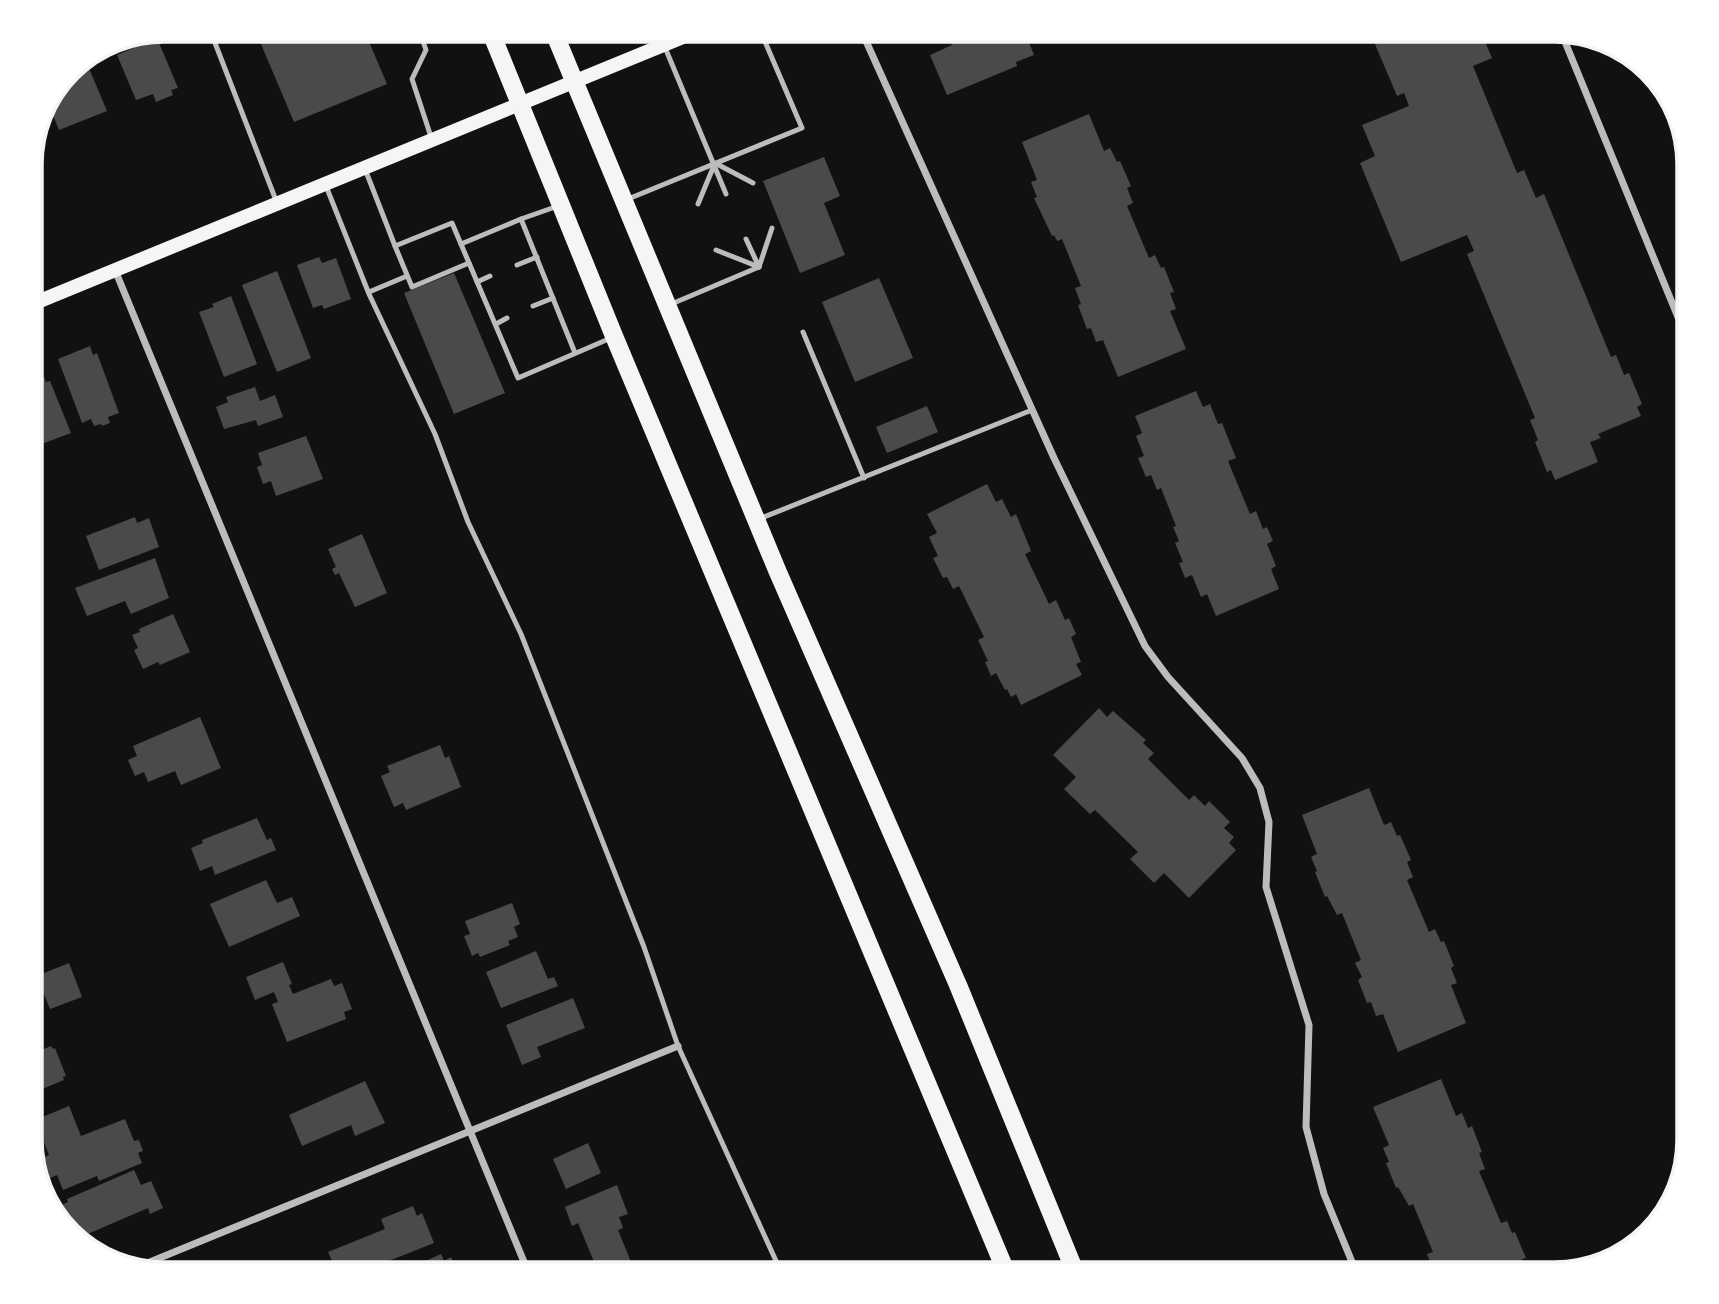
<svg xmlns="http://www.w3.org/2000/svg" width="1719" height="1304" font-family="'Sofia Sans Condensed',sans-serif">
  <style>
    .building { fill: #4a4a4a }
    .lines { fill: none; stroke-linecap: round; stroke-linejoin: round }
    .service { stroke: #bcbcbc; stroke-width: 5 }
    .minor { stroke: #bcbcbc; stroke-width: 7 }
    .secondary { stroke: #f5f5f5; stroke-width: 14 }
    .primary { stroke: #f5f5f5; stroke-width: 18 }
    .rim { fill: none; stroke: #f5f5f5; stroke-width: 3.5 }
  </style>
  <rect width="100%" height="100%" fill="#111"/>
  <g class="building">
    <polygon points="255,30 364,30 387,84 294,122"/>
    <polygon points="981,30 1024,30 1034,55 1016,62 1017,66 947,95 930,55 952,45 951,42"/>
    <polygon points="1369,30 1480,30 1492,58 1473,66 1517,173 1524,170 1536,198 1544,194 1611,357 1616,355 1624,375 1629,373 1642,404 1637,407 1641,416 1598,434 1601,438 1590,442 1598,462 1555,480 1551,470 1547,472 1535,442 1538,440 1530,420 1535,418 1467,254 1474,251 1467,235 1401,262 1360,163 1375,156 1362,125 1409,106 1404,93 1397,96"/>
    <polygon points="157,38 178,88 171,90 173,95 156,102 153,94 136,100 117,55"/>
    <polygon points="88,66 107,111 59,130 47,100 66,75"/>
    <polygon points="1676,108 1682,132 1680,132 1671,110"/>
    <polygon points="1089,114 1104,151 1110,148 1117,162 1120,161 1131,186 1127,188 1133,203 1127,206 1149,258 1155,255 1161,268 1164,267 1174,292 1170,293 1176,309 1170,311 1186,349 1118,377 1103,340 1096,342 1091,328 1087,329 1078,305 1081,304 1075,288 1081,286 1062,239 1057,241 1054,235 1052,236 1034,198 1037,197 1031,182 1037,180 1022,142"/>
    <polygon points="824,157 840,196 824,203 845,255 800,273 763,181"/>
    <polygon points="319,257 322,263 336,258 351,299 324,309 322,305 313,308 297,265"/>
    <polygon points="277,271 311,358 277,372 242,285"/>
    <polygon points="454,273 505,393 454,414 404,293"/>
    <polygon points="879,278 913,358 855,382 822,302"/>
    <polygon points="231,296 257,364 224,377 199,312 214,307 212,304"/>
    <polygon points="90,346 93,355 97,353 119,413 108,417 110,423 102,426 101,424 94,426 91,419 82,423 58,359"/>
    <polygon points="42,372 46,382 50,381 71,433 39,445 30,423 30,376"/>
    <polygon points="255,387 260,401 275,395 283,417 258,426 256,420 224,429 216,407 228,402 226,397"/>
    <polygon points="1196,391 1203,407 1210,404 1218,424 1222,423 1236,458 1228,461 1250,514 1256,511 1263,529 1267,527 1273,541 1267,544 1276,566 1271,569 1279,589 1216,616 1207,594 1201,597 1192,575 1185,578 1179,563 1183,562 1175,543 1179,541 1173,527 1176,526 1161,488 1157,490 1151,475 1146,477 1138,458 1144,456 1136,436 1142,433 1135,416"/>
    <polygon points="927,406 938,432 887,453 876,427"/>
    <polygon points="306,436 323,479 276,496 271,481 263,484 257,467 262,465 258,453"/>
    <polygon points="987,484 996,502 1002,499 1011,517 1016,514 1031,551 1025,554 1049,604 1056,600 1065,620 1069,618 1076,634 1071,637 1081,662 1076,664 1082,675 1021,705 1016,694 1011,697 1007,689 1005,690 996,673 991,676 985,662 988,661 978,640 984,637 959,586 953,589 947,577 943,578 933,558 938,556 929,537 937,533 927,514"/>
    <polygon points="135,517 137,523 149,518 159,547 99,570 86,536"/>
    <polygon points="362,534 387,593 355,607 339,573 335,575 332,569 336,567 328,549"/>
    <polygon points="155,558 169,598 131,614 125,601 87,616 75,588"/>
    <polygon points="173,614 190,652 160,665 158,662 143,669 134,650 138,648 132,635 140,632 139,629"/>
    <polygon points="1099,708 1107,717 1113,711 1146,740 1143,743 1154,753 1148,759 1189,800 1194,795 1205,806 1209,801 1230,822 1224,828 1234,837 1229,843 1236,850 1189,898 1164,873 1154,883 1130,859 1138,852 1095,810 1090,814 1064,789 1076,777 1053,755"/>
    <polygon points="200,717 221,768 181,785 175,771 148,782 144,772 135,776 128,760 137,756 133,746"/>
    <polygon points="440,745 445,758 449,756 461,787 406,810 403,803 394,807 381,776 390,772 387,766"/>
    <polygon points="1369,788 1384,825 1391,822 1397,836 1400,835 1411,860 1407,862 1413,877 1407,880 1429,932 1435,929 1441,942 1444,941 1454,966 1451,968 1457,983 1451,985 1466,1023 1398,1052 1383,1014 1376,1016 1371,1002 1367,1003 1358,980 1362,977 1355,963 1361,960 1342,913 1337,915 1327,896 1325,897 1315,872 1317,871 1311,857 1317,854 1302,815"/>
    <polygon points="257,818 267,840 271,838 276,850 215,875 212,866 200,871 191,848 203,843 202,840"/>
    <polygon points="266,880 277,903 292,897 300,916 229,947 210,904"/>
    <polygon points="512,903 520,924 514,927 518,937 508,941 510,945 480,957 478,953 472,956 464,936 470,934 465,921"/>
    <polygon points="30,937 44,973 69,963 82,997 50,1009 37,977 30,980"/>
    <polygon points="536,951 548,979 554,977 558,986 501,1008 486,972"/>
    <polygon points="283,962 292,984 289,985 293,994 331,979 334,986 342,983 352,1009 344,1012 346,1019 287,1042 272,1004 278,1002 274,992 255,1000 246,977"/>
    <polygon points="573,998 585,1028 537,1047 541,1057 522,1065 506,1025"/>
    <polygon points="51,1046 53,1049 55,1048 66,1076 63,1077 64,1080 30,1094 30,1055"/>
    <polygon points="1441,1079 1456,1116 1462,1113 1468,1128 1472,1126 1482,1152 1479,1153 1485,1169 1479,1171 1501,1223 1507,1221 1512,1233 1515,1232 1526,1258 1522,1259 1528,1274 1431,1274 1429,1271 1433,1269 1427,1254 1433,1252 1413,1204 1409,1206 1398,1187 1396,1188 1386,1163 1389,1162 1383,1148 1389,1145 1373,1107"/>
    <polygon points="365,1081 385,1123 355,1136 351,1125 302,1146 289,1115"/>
    <polygon points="69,1106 81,1136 125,1119 134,1141 139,1140 143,1151 138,1153 142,1163 99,1181 97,1176 63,1190 57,1175 48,1179 40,1159 49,1155 35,1120"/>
    <polygon points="588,1143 601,1173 566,1189 553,1159"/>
    <polygon points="134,1170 141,1185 151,1181 163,1208 150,1214 148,1208 83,1236 82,1233 74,1236 59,1206 68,1202 67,1199"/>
    <polygon points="617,1185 628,1214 619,1217 623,1228 618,1230 636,1274 599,1274 578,1223 572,1226 565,1207"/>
    <polygon points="413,1206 417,1216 422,1213 434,1243 356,1274 338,1274 328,1252 385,1229 381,1219"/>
    <polygon points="441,1254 444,1261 451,1257 458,1271 451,1274 397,1274"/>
  </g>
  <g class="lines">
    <g class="service">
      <polyline points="210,30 277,203"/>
      <polyline points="419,30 426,50 412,79 432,140"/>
      <polyline points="664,45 726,194"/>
      <polyline points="365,169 395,246 452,223 518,378 611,338"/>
      <polyline points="326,186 369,294 435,434 468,522 521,634 644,947 678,1046 782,1274"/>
      <polyline points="628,199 802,128 760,30"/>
      <polyline points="698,204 715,163 753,183"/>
      <polyline points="521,219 558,206"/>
      <polyline points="746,239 759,267"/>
      <polyline points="461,244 521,219 575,353"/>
      <polyline points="395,246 412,287 469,263"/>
      <polyline points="716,250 759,267"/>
      <polyline points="517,265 537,257"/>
      <polyline points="477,282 490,276"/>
      <polyline points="369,292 407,276"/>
      <polyline points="669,305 759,267 772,228"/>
      <polyline points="533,306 553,298"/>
      <polyline points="496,324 507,318"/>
      <polyline points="803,332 864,478"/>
      <polyline points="759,519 1032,410"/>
    </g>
    <g class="minor">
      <polyline points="861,30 1054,458 1145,646 1168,677 1242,758 1260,788 1269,822 1266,887 1309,1025 1306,1127 1324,1194 1357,1274"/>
      <polyline points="1561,32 1689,344"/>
      <polyline points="115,270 529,1274"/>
      <polyline points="140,1266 678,1046"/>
    </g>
    <polyline class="secondary" points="30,305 700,30"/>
    <g class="primary">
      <polyline points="490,30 614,336 1007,1274"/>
      <polyline points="553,30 777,570 958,985 1076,1274"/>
    </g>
  </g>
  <path d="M0 0H1719V1304H0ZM164 42H1555A122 122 0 0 1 1677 164V1140A122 122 0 0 1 1555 1262H164A122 122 0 0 1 42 1140V164A122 122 0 0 1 164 42Z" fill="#fff" fill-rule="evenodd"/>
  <path class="rim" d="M164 42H1555A122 122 0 0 1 1677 164V1140A122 122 0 0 1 1555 1262H164A122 122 0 0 1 42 1140V164A122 122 0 0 1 164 42Z"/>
</svg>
